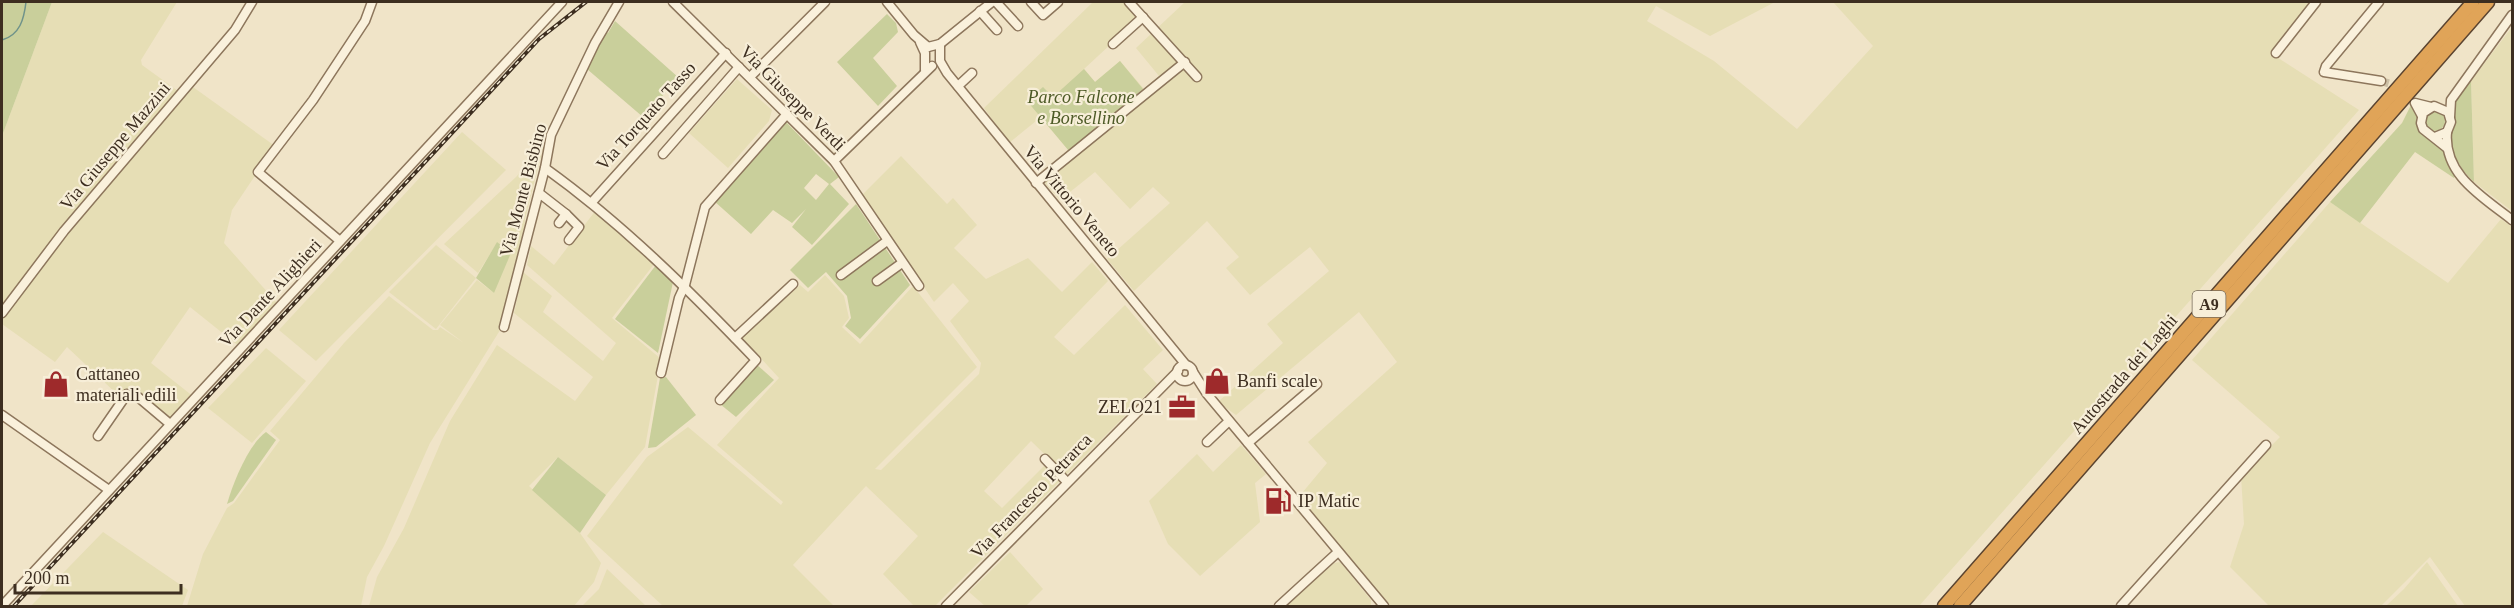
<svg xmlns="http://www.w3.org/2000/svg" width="2514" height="608" font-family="'Times New Roman',serif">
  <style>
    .farmland { fill: #e6deb5 }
    .green { fill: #c9cf9b; fill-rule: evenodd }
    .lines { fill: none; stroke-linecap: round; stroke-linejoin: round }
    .stream { stroke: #6f938a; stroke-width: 1.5 }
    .minor-tunnel { stroke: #ccc0a6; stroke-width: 8; stroke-dasharray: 8 4; stroke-linecap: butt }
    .minor-casing { stroke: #8d765c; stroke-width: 11 }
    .highway-casing { stroke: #5b4430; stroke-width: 15 }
    .minor { stroke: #faf1dc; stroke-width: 8 }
    .highway { stroke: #e0a458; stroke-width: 12 }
    .rail-casing { stroke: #3d2e20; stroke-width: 4 }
    .rail { stroke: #f7eed8; stroke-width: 1.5; stroke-dasharray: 4.5; stroke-linecap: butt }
    .labels { text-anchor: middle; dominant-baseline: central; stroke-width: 4.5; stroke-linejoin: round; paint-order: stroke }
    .shield { fill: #f7eed8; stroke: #756857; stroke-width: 1.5 }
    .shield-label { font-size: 16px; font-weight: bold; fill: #3d2e20 }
    .park-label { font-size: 18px; font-style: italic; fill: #4d5a26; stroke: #f7eed8 }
    .street-label { font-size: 18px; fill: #3d2e20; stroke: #f7eed8 }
    .poi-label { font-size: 18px; fill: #3d2e20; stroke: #f7eed8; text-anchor: start }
  </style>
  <rect width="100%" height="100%" fill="#f0e4c8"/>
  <g class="farmland">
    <polygon points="52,2 177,2 141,60 142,65 178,91 186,82 275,146 232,210 224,243 278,304 240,347 190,307 151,363 194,397 168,420 129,391 119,396 67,347 55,362 2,324 2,136"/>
    <polygon points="1093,2 1124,2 1139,18 1084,69 1095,82 1120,61 1144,89 1159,76 1136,48 1185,2 1775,2 1710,36 1656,6 1647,21 1714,61 1797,129 1873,46 1833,2 2311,2 2272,54 2359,110 1919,606 1391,606 1297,499 1327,463 1308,442 1397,362 1359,312 1236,415 1218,402 1283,343 1267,324 1329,271 1310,247 1250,295 1226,268 1239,257 1207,221 1134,291 1107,259 1170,203 1153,187 1130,209 1095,172 1060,200 1044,182 1074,157 1069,151 1041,117 1009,143 984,108"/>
    <polygon points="2512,27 2512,211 2474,182 2471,81"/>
    <polygon points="737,79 772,110 769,121 728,168 689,133"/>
    <polygon points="462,132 506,170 316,361 279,330"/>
    <polygon points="544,144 525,219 524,243 502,327 430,443 384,546 367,577 361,606 187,606 203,554 227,508 234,503 280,440 270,431 344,343 389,296 433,330 438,330 440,327 464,343 440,325 477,280 494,293 497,243 478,273 444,244 516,177"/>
    <polygon points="901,156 947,204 953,198 977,225 954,248 986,279 1028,258 1062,292 1092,262 1108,281 1054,337 1074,355 1125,305 1163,350 1143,369 1157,384 1066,475 1031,441 984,491 1002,508 1044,466 1060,481 935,606 914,606 883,574 918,536 866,486 793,565 834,606 663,606 587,536 647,457 688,427 781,505 783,502 717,445 779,378 742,338 800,285 808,292 825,275 844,296 849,318 842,327 860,344 913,286 977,367 875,469 881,470 979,374 981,363 950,321 969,301 953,283 934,302 862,195"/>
    <polygon points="2330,202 2448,283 2501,219 2512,227 2512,606 2465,606 2430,557 2381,606 2269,606 2230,567 2244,524 2241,476 2280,437 2192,360"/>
    <polygon points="596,210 655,263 612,318 661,359 645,447 606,495 558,457 529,486 580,533 601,563 594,582 574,606 369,606 377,577 404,528 450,421 497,345 575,401 593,377 514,313 523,272 552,296 543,312 603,361 616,343 527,265 531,246 554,265"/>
    <polygon points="436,245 476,278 436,329 389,292"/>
    <polygon points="266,348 306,381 252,443 208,408"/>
    <polygon points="1241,445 1266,474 1255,483 1260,522 1200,576 1168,544 1149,501 1197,454 1213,472"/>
    <polygon points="103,532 188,590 182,606 31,606"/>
    <polygon points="1010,552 1043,589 1026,606 985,606 969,592"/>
    <polygon points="1340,562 1371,600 1371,606 1285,606 1334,563"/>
    <polygon points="2427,562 2458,606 2386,606 2404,589"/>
    <polygon points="607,569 646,606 582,606 599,589"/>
  </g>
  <g class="green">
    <polygon points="2,2 52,2 2,136"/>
    <polygon points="887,14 896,23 898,32 873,58 897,86 878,106 837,62"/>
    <polygon points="615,21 679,78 643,117 587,69 605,31 608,33"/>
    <polygon points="1120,61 1143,89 1069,151 1027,101 1043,87 1053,97 1084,69 1095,82"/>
    <path d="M2471,81L2474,182C2455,164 2447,145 2451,118C2452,112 2453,105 2456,100C2460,93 2466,87 2471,81Z"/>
    <path d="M2411,105L2417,114C2414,133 2426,137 2441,144L2455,176L2454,178L2415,152L2360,223L2330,202L2402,123Z"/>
    <circle cx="2435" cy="121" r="10"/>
    <path d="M786,122L839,177L830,184L849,204L812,245L792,227L806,209L792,223L773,210L751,234L714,201ZM816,174L829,184L816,200L804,188Z"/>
    <polygon points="856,204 910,285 860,339 845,326 851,318 847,296 826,272 808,288 790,270"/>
    <polygon points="497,242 511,253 494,293 476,278"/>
    <polygon points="656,265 673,282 658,353 615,319"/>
    <polygon points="756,364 774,380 736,417 720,404"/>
    <polygon points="666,377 696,415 656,447 648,448 660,378"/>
    <path d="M266,432L276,440L233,501L227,504C233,483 248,445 266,432Z"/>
    <polygon points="558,457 606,495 580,533 532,490"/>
  </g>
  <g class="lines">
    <path class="stream" d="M2,40C20,35 24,19 26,2"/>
    <polyline class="minor-tunnel" points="2381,81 2391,84 2401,92"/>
    <defs>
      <g id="minor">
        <polyline points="673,2 834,161 919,286"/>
        <polyline points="887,2 914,35 928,47"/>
        <polyline points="996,2 1018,26"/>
        <polyline points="1031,2 1043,15 1058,2"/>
        <polyline points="1129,2 1197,77"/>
        <polyline points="2379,2 2326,66 2324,72 2381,81"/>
        <polyline points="980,11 997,30"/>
        <polyline points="920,42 925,53 925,70"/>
        <polyline points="940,44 940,61 947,73 1186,365"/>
        <polyline points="1113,44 1143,17"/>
        <polyline points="928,47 940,44 992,2"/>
        <polyline points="2276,53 2316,2"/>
        <polyline points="750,77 825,2"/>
        <polyline points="958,86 972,73"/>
        <polyline points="2422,116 2415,103 2431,107"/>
        <polyline points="2450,117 2451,100 2512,15"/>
        <path d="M2447,132C2443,175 2483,197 2512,220"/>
        <polyline points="2435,137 2447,132 2451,122 2448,112 2434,106 2423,113 2421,123 2423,129 2447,148"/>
        <polyline points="663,154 739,67"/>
        <polyline points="834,161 932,66"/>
        <path d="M545,168C623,224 690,291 756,360L720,400"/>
        <polyline points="1036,183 1185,62"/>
        <polyline points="539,193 566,214 559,223"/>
        <polyline points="592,202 726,53"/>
        <polyline points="566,214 579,227 569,240"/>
        <polyline points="340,241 258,172 313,100 365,21 372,2"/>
        <polyline points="841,275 887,241"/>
        <polyline points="877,281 902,263"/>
        <polyline points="2,313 64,231 235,30 252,2"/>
        <polyline points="504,327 545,168 551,135 595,43 619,2"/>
        <polyline points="735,338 793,284"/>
        <circle cx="1185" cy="373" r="8"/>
        <polyline points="1193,372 1207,394 1384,606"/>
        <polyline points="661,373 679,298 685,285 705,207 787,114"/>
        <polyline points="2,415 109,490"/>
        <polyline points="98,436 127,394 138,397 170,424"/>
        <polyline points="1207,442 1229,421"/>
        <polyline points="1248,443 1317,384"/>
        <polyline points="1045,459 1067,482"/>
        <polyline points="2,606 562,2"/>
        <polyline points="946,606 1178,371"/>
        <polyline points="1279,606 1338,552"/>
        <polyline points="2121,606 2266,445"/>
      </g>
      <g id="highway">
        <polyline points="1944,606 2473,2"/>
        <polyline points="1960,606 2488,2"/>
      </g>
    </defs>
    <use href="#minor" class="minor-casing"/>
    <use href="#highway" class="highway-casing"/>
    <use href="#minor" class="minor"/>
    <use href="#highway" class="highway"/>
    <defs>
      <polyline id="rail" points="14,606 539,39 586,2"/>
    </defs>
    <use href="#rail" class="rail-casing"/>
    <use href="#rail" class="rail"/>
  </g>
  <defs>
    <symbol id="shop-bare" viewBox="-9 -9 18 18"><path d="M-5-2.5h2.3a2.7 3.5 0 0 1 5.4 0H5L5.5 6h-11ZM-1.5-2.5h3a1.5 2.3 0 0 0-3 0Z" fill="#9e2a2b" stroke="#f7eed8" stroke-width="2.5" paint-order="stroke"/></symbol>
    <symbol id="office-bare" viewBox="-9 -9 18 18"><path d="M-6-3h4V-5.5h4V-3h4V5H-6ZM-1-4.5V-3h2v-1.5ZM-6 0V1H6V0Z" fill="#9e2a2b" stroke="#f7eed8" stroke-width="2.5" paint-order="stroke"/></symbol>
    <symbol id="fuel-bare" viewBox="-9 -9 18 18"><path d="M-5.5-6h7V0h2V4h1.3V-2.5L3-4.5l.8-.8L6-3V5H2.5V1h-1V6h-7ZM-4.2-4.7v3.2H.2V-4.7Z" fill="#9e2a2b" stroke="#f7eed8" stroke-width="2.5" paint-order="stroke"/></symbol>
  </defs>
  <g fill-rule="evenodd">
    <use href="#shop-bare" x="1198" y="362" width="38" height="38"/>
    <use href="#shop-bare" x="37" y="365" width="38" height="38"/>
    <use href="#office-bare" x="1163" y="388" width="38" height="38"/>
    <use href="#fuel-bare" x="1259" y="482" width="38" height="38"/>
  </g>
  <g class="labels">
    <rect class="shield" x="2192.5" y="291" width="33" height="26" rx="4.5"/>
    <g class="shield-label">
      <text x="2209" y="304">A9</text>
    </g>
    <g class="park-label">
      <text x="1081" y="97">Parco Falcone<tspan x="1081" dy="21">e Borsellino</tspan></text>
    </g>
    <g class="street-label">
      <text transform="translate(793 98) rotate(45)">Via Giuseppe Verdi</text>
      <text transform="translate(646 116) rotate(-48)">Via Torquato Tasso</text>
      <text transform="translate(115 146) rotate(-50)">Via Giuseppe Mazzini</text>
      <text transform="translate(523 190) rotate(-75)">Via Monte Bisbino</text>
      <text transform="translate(1072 201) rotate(50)">Via Vittorio Veneto</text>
      <text transform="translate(270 293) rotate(-47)">Via Dante Alighieri</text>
      <text transform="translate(2124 374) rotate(-49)">Autostrada dei Laghi</text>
      <text transform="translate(1031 496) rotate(-46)">Via Francesco Petrarca</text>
    </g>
    <g class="poi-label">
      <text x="76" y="374">Cattaneo<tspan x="76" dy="21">materiali edili</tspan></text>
      <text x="1237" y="381">Banfi scale</text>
      <text x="1162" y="407" text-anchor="end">ZELO21</text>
      <text x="1298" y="501">IP Matic</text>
    </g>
  </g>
  <rect width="2514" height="608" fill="none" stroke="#3d2e20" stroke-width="6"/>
  <path d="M15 584v9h166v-9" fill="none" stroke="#3d2e20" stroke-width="3"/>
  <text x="24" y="584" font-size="18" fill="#3d2e20" stroke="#f7eed8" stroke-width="4.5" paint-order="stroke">200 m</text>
</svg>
